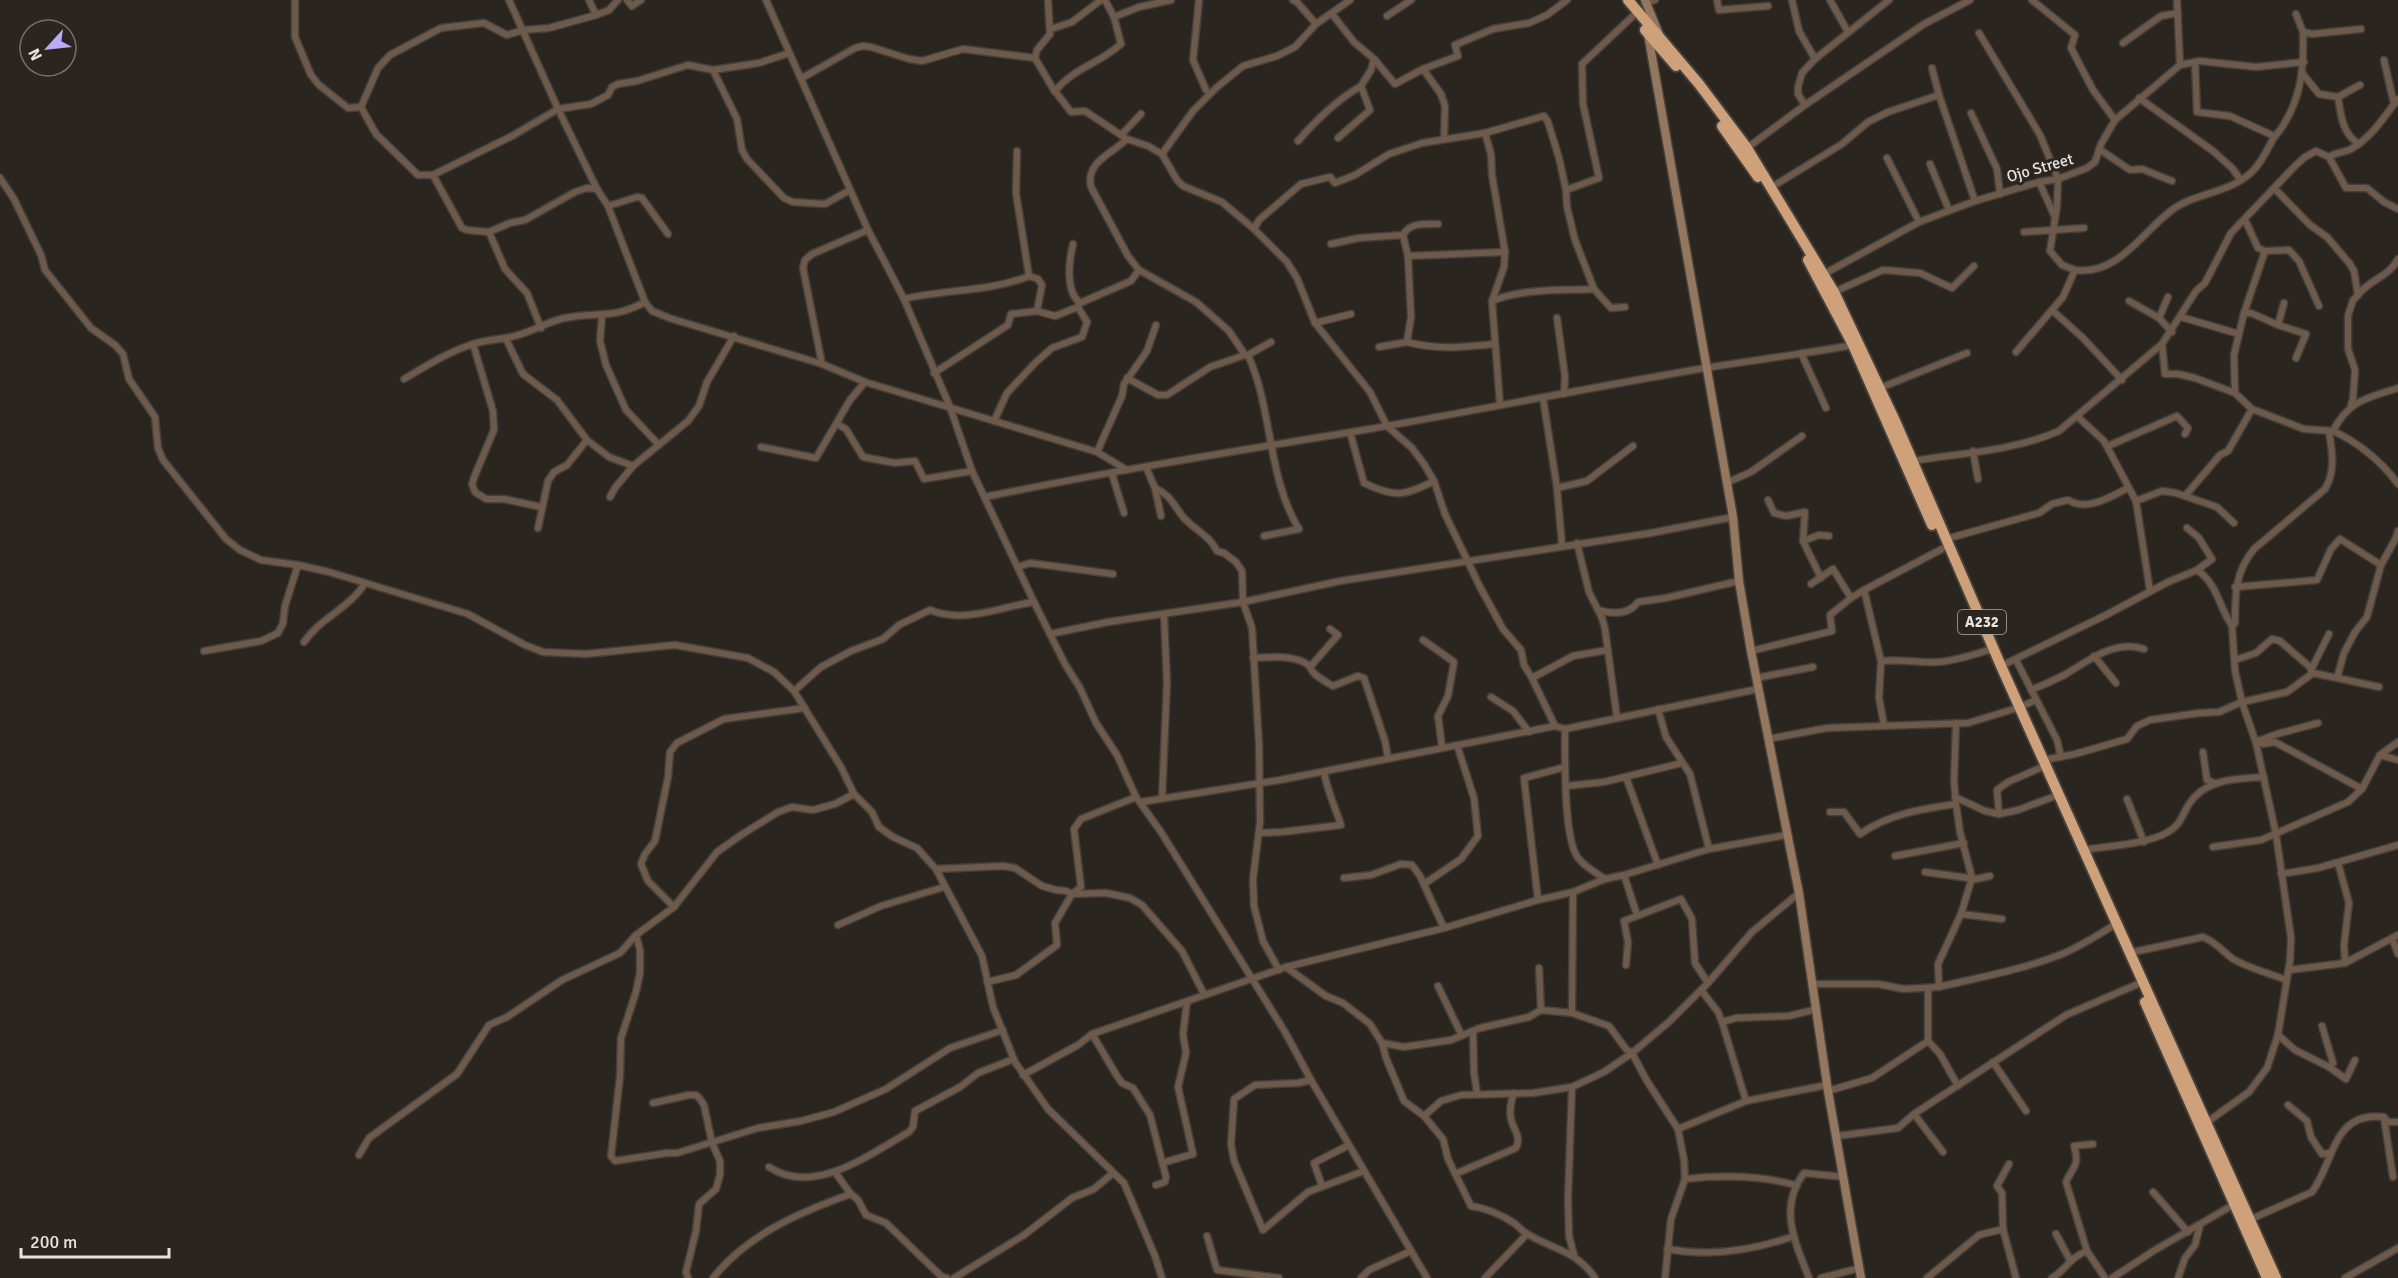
<svg xmlns="http://www.w3.org/2000/svg" width="2398" height="1278" font-family="Signika,sans-serif">
  <style>
    .lines { fill: none; stroke-linecap: round; stroke-linejoin: round }
    .street-casing { stroke: #45403b; stroke-width: 9 }
    .secondary-casing { stroke: #45403b; stroke-width: 11 }
    .highway-casing { stroke: #45403b; stroke-width: 14 }
    .street { stroke: #6d5a4b; stroke-width: 6 }
    .secondary { stroke: #94775e; stroke-width: 8 }
    .highway { stroke: #cea17a; stroke-width: 10 }
    .labels { text-anchor: middle; dominant-baseline: central; stroke-width: 6; stroke-linejoin: round; paint-order: stroke }
    .shield { fill: #2b2520; stroke: #afaaa6; stroke-width: 1.5 }
    .shield-label { font-size: 15px; font-weight: bold; fill: #e7e3e0 }
    .street-label { font-size: 16px; fill: #e7e3e0; stroke: #2b2520 }
  </style>
  <rect width="100%" height="100%" fill="#2b2520"/>
  <g class="lines">
    <defs>
      <g id="street">
        <polyline points="295,0 295,37 311,75 319,85 348,108 361,107 376,134 418,175 433,175 462,228 467,230 489,232 505,269 527,293 541,328"/>
        <polyline points="509,0 558,109 597,189 608,206 645,302 652,311 669,318 822,364 865,382 1097,452 1127,470"/>
        <polyline points="589,0 596,15"/>
        <polyline points="627,0 632,6 641,0"/>
        <polyline points="766,0 868,230 904,299 950,407 972,471 1034,602 1065,664 1080,688 1096,723 1117,755 1136,797 1161,832 1285,1032 1311,1080 1427,1278"/>
        <polyline points="1048,0 1050,34 1037,50 1035,58 1055,92"/>
        <polyline points="1105,0 1114,17"/>
        <polyline points="1199,0 1193,60 1206,90"/>
        <polyline points="1293,0 1297,2 1316,24"/>
        <polyline points="1717,0 1719,10 1768,6"/>
        <polyline points="1792,0 1799,31 1815,59"/>
        <polyline points="1830,0 1848,32"/>
        <polyline points="2032,0 2075,35 2071,48 2093,90 2115,120"/>
        <polyline points="2177,0 2180,65"/>
        <polyline points="1645,3 1655,0"/>
        <polyline points="1332,14 1354,42 1374,59 1395,84 1423,69 1458,56 1455,45 1493,29 1529,23 1547,15 1567,0"/>
        <polyline points="2296,14 2303,32 2312,34 2361,29"/>
        <polyline points="1387,16 1411,0"/>
        <polyline points="1051,29 1072,22 1101,0"/>
        <polyline points="1979,33 2040,135 2058,179 2057,206 2050,251 2062,265 2075,270"/>
        <polyline points="2123,43 2161,16 2178,13"/>
        <polyline points="2384,60 2394,104"/>
        <polyline points="2195,62 2197,112 2230,116 2274,136"/>
        <polyline points="1932,68 1939,95 1975,201"/>
        <polyline points="1423,69 1441,94 1445,106 1444,139"/>
        <polyline points="713,70 737,119 742,150 747,159 784,198 793,202 825,204 850,190"/>
        <path d="M2302,73L2319,94L2338,97C2341,115 2342,134 2359,144"/>
        <polyline points="802,78 855,48 863,46 871,47 909,59 922,61 963,49 1035,58"/>
        <polyline points="2338,97 2360,85"/>
        <polyline points="2139,98 2213,151 2232,168 2240,179"/>
        <polyline points="1805,105 1798,94 1798,87 1802,73 1815,59 1889,0"/>
        <polyline points="361,107 378,68 390,55 441,28 484,23 507,35 524,30 549,28 596,15 609,10 618,0"/>
        <polyline points="1971,113 1997,169 2000,194"/>
        <polyline points="1485,133 1491,154 1492,175 1505,252"/>
        <polyline points="1121,135 1141,114"/>
        <polyline points="1338,138 1370,110 1361,86 1371,70 1374,59"/>
        <path d="M1127,139L1085,111L1071,112L1055,91C1075,67 1099,64 1121,44L1114,17L1139,7L1171,0"/>
        <path d="M1298,141C1316,120 1337,100 1361,86"/>
        <polyline points="1747,148 1805,105 1924,24 1970,0"/>
        <polyline points="2099,149 2130,170 2142,169 2172,181"/>
        <polyline points="1162,154 1193,111 1216,88 1243,66 1277,56 1295,47 1316,24 1350,0"/>
        <polyline points="2329,157 2346,188 2367,188 2384,202 2398,209"/>
        <polyline points="1887,158 1919,222"/>
        <polyline points="1930,164 1949,210"/>
        <polyline points="433,175 512,136 558,109 591,104 608,95 612,87 618,84 637,81 688,65 713,70 759,63 789,53"/>
        <polyline points="0,178 14,199 41,255 45,270 91,328 115,345 123,354 129,379 155,417 158,448 163,460 226,539 240,550 261,560 298,565 329,572 468,614 525,645 543,652 586,654 675,645 748,658 774,672 794,691 841,767 854,794 872,812 879,827 893,837 917,848 936,869 982,956 993,1007 1015,1062 1048,1109 1124,1183 1155,1256 1162,1278"/>
        <polyline points="2039,182 2054,215"/>
        <polyline points="1772,187 1842,144 1868,122 1888,112 1939,95"/>
        <polyline points="2274,188 2310,225 2327,237 2350,264 2354,271 2358,295 2353,300 2348,316 2348,349 2355,370 2353,399 2351,405"/>
        <polyline points="1566,190 1599,178 1583,104 1582,64 1633,16"/>
        <polyline points="608,206 637,197 642,198 668,234"/>
        <polyline points="2245,220 2258,248 2265,251 2289,250 2299,261 2319,306"/>
        <path d="M1438,224C1425,224 1410,222 1403,235L1408,256L1505,252L1504,267L1492,301L1500,405"/>
        <polyline points="1254,229 1259,220 1301,184 1330,177 1335,183 1355,175 1389,154 1422,143 1485,133 1544,116 1548,122 1559,158 1566,190 1567,207 1575,240 1594,289 1611,308 1625,307"/>
        <polyline points="489,232 510,223 525,220 575,192 587,188 597,189"/>
        <polyline points="2024,232 2084,228"/>
        <path d="M1073,244C1069,261 1065,291 1080,303"/>
        <polyline points="1331,244 1359,238 1403,235"/>
        <path d="M1408,256L1411,317L1407,342C1436,350 1464,347 1494,344"/>
        <polyline points="1824,274 1919,222 1975,201 2039,182 2058,179 2087,168 2095,162 2101,144 2115,120 2180,65 2200,61 2256,67 2304,62"/>
        <polyline points="1029,276 1038,279 1042,285 1037,311 1055,316 1078,307"/>
        <polyline points="1834,292 1883,270 1920,273 1952,288 1974,266"/>
        <path d="M2358,295C2370,279 2389,277 2398,259"/>
        <path d="M904,299C945,289 990,292 1029,276L1016,193L1017,151"/>
        <path d="M1492,301C1523,288 1561,291 1594,289"/>
        <polyline points="2129,301 2159,318 2172,332"/>
        <polyline points="2053,311 2083,338 2122,380"/>
        <polyline points="2244,313 2265,251"/>
        <polyline points="602,316 600,341 606,365 626,410 659,445"/>
        <polyline points="2181,317 2239,334 2234,355 2235,393"/>
        <polyline points="1557,318 1565,377 1564,394"/>
        <polyline points="2159,318 2168,297"/>
        <polyline points="1315,323 1351,314"/>
        <polyline points="2278,325 2306,334 2296,358"/>
        <polyline points="2239,334 2244,313 2251,313 2278,325 2284,303"/>
        <polyline points="506,339 523,374 557,400 587,440 609,457 633,466"/>
        <polyline points="473,344 493,411 494,430 475,475 472,484 475,492 486,499 504,499 541,507"/>
        <path d="M2162,344L2165,374H2178L2195,378L2235,393L2252,409L2304,429L2333,431C2349,400 2367,398 2398,388"/>
        <polyline points="1379,347 1407,342"/>
        <path d="M2016,352L2063,297L2075,270C2118,276 2142,232 2172,210C2193,194 2226,193 2247,176C2259,167 2266,152 2273,139C2276,134 2281,130 2284,124C2302,95 2304,65 2303,32"/>
        <polyline points="1801,353 1826,408"/>
        <polyline points="1248,355 1271,342"/>
        <polyline points="822,364 803,268 805,260 812,254 868,230"/>
        <polyline points="934,373 1008,325 1011,314 1037,311"/>
        <polyline points="1127,378 1158,395 1167,395 1210,367 1245,355"/>
        <path d="M404,379C426,366 448,352 473,344C488,339 503,340 518,335C533,331 552,320 565,318C597,311 612,320 645,302"/>
        <polyline points="1880,388 1967,353"/>
        <polyline points="1543,398 1557,488 1562,545"/>
        <polyline points="2078,417 2104,441 2136,501 2150,591"/>
        <polyline points="994,421 1007,393 1035,363 1052,348 1082,337 1087,322 1078,307 1080,303 1131,281 1139,270"/>
        <polyline points="837,424 846,429 863,457 895,463 915,461 924,479 972,471"/>
        <path d="M2333,431C2358,442 2382,462 2398,484"/>
        <path d="M1350,432L1364,483C1395,498 1404,496 1434,481"/>
        <polyline points="2108,446 2177,416 2188,428 2185,434"/>
        <polyline points="761,447 816,458 850,400 865,382"/>
        <polyline points="1973,451 1978,479"/>
        <polyline points="1097,452 1122,396 1124,384 1147,351 1156,325"/>
        <path d="M1912,461C1961,453 2014,451 2059,431L2162,344L2196,291L2205,283L2231,233L2296,165L2305,157L2316,151L2329,157C2336,152 2344,153 2351,149C2372,137 2384,117 2398,99"/>
        <polyline points="1146,467 1155,488 1161,516"/>
        <polyline points="1112,474 1124,513"/>
        <polyline points="1726,483 1751,472 1802,436"/>
        <path d="M1155,488C1171,495 1173,505 1184,518C1195,530 1210,536 1217,551L1224,553L1236,562L1242,571L1243,602L1252,628L1259,744L1260,822L1253,879L1254,906L1263,941L1279,970"/>
        <polyline points="1557,488 1587,481 1633,446"/>
        <polyline points="2185,496 2220,455 2228,451 2252,409"/>
        <polyline points="610,497 615,488 633,466 688,421 699,406 707,382 734,336"/>
        <path d="M985,497C1106,472 1229,452 1352,432C1470,412 1587,388 1705,368C1754,360 1804,354 1853,345"/>
        <polyline points="1768,500 1774,513 1786,516 1805,512 1803,541 1821,578"/>
        <polyline points="2136,501 2162,491 2176,493 2217,507 2234,523"/>
        <polyline points="538,528 548,481 554,472 567,465 587,440"/>
        <polyline points="2187,528 2199,538 2212,559 2197,570"/>
        <path d="M1264,536L1299,529C1267,477 1273,410 1248,355H1245L1229,331L1196,302L1139,270L1128,256L1091,187C1085,162 1113,153 1127,139L1148,146L1162,154L1177,180L1183,186L1222,202L1254,229L1287,262L1297,278L1315,323L1370,392L1387,426L1412,448L1424,464L1434,481L1445,514L1480,587L1503,629L1521,650L1524,665L1532,678L1555,726"/>
        <path d="M1946,539L2039,513L2052,504L2068,500C2087,512 2110,497 2128,488"/>
        <polyline points="1803,541 1819,535 1829,536"/>
        <polyline points="1577,543 1589,592 1602,618 1605,629 1617,718"/>
        <polyline points="1018,567 1030,563 1113,574"/>
        <polyline points="1811,584 1833,569 1851,598"/>
        <polyline points="2235,587 2317,580 2331,549 2340,539 2381,565"/>
        <path d="M1598,610C1612,614 1629,615 1638,602L1666,598L1739,581"/>
        <polyline points="1050,634 1108,622 1243,602 1340,581 1651,533 1733,517"/>
        <polyline points="1423,640 1454,662 1448,696 1438,716 1442,747"/>
        <path d="M304,642C320,618 350,608 365,583"/>
        <polyline points="204,651 261,641 278,633 283,623 285,606 298,565"/>
        <polyline points="1751,651 1832,631 1830,615 1851,598 1864,590"/>
        <polyline points="2094,656 2116,683"/>
        <path d="M1253,658C1269,657 1293,655 1307,664C1313,669 1308,666 1313,672C1318,678 1326,682 1333,686L1358,676L1364,678L1385,741L1388,758"/>
        <polyline points="2016,660 2057,740 2061,757"/>
        <polyline points="2235,660 2256,653 2272,639 2280,641 2311,668"/>
        <polyline points="1881,661 1864,590 1942,549"/>
        <path d="M2001,666L2106,615L2168,582L2197,570C2217,583 2219,607 2232,626"/>
        <polyline points="1310,667 1338,635 1330,629"/>
        <polyline points="2311,670 2329,634"/>
        <polyline points="1532,678 1573,656 1608,650"/>
        <polyline points="1756,678 1813,667"/>
        <polyline points="2337,678 2379,687"/>
        <path d="M2031,690C2043,685 2055,680 2066,674C2089,660 2116,639 2144,649"/>
        <path d="M794,691L821,667L851,651L883,639L899,625L930,610C965,624 999,607 1034,602"/>
        <polyline points="1491,697 1513,711 1529,732"/>
        <polyline points="2020,707 2036,700"/>
        <polyline points="1658,709 1666,737 1690,774 1709,849"/>
        <path d="M1956,723L1954,781L1956,804L1960,832L1972,878L1961,914L1938,964L1939,987C1980,977 2022,970 2062,954C2079,947 2095,937 2111,927"/>
        <path d="M1884,725L1879,698L1881,661C1900,659 1918,663 1938,662C1955,661 1972,655 1989,650"/>
        <path d="M1565,729C1565,754 1563,842 1579,859C1585,867 1597,873 1605,879"/>
        <polyline points="1768,739 1827,728 1968,723 2014,709"/>
        <polyline points="2258,741 2277,734 2318,723"/>
        <polyline points="2256,743 2258,741 2263,744 2275,742 2362,789"/>
        <polyline points="2203,752 2207,780 2214,783"/>
        <polyline points="2380,755 2398,760"/>
        <polyline points="2044,760 2075,754 2127,739 2137,726 2150,720 2199,713 2219,712 2242,702 2287,692 2313,673 2337,678 2344,653 2355,632 2367,617 2381,565 2396,538 2398,531"/>
        <polyline points="2040,768 2008,782 1997,790 1999,814 2018,810 2053,797"/>
        <polyline points="1626,777 1658,865"/>
        <polyline points="1566,786 1604,782 1682,763"/>
        <polyline points="1955,797 1985,811 1999,814"/>
        <polyline points="1162,798 1167,683 1164,614"/>
        <polyline points="2127,799 2144,842"/>
        <polyline points="1141,802 1280,780 1555,726 1565,729 1758,689"/>
        <path d="M1830,812H1844L1860,834C1889,814 1921,809 1956,804"/>
        <path d="M1259,833L1282,832L1341,825C1335,807 1327,790 1324,772"/>
        <polyline points="2213,847 2261,840 2348,802 2362,789 2380,755 2398,742"/>
        <path d="M2083,850C2108,846 2148,844 2168,832C2181,825 2182,815 2189,804C2206,778 2237,779 2264,777"/>
        <polyline points="1895,856 1964,843"/>
        <polyline points="2338,863 2349,903 2344,945 2345,963"/>
        <polyline points="936,869 1003,866 1015,868 1042,886 1056,890 1066,891 1072,894 1106,893 1130,898 1142,905 1182,951 1204,994"/>
        <polyline points="1925,872 1976,879 1990,876"/>
        <polyline points="2281,874 2318,868 2398,845"/>
        <polyline points="1624,875 1637,915"/>
        <polyline points="1344,878 1371,875 1401,864 1412,865 1420,876 1444,928"/>
        <polyline points="1424,884 1461,859 1478,836 1474,798 1457,745"/>
        <polyline points="1538,900 1524,778 1565,767"/>
        <polyline points="674,907 648,881 641,864 645,854 655,841 668,777 670,752 677,743 724,719 805,708"/>
        <polyline points="1961,914 2002,919"/>
        <polyline points="838,925 881,906 944,887"/>
        <polyline points="636,935 640,950 640,973 636,992 621,1038 620,1076 611,1156 615,1161 667,1153 677,1153 758,1128 801,1121 834,1112 886,1089 950,1048 1003,1030"/>
        <polyline points="2392,938 2398,954"/>
        <path d="M2129,953L2203,937C2216,942 2222,951 2233,959C2248,968 2269,973 2286,980"/>
        <polyline points="1626,965 1628,942 1624,921 1681,899 1692,919 1695,963 1708,983"/>
        <path d="M1286,967L1326,996L1343,1003L1370,1024L1382,1043L1386,1058L1404,1101L1424,1116L1443,1139L1448,1159L1471,1206C1485,1208 1502,1215 1514,1223C1519,1227 1523,1232 1529,1235C1555,1250 1577,1251 1595,1278"/>
        <polyline points="1539,968 1541,1010"/>
        <polyline points="2289,970 2345,963 2398,935"/>
        <polyline points="987,982 1016,975 1057,945 1055,923 1072,894 1081,887 1074,829 1081,819 1136,797"/>
        <polyline points="1812,984 1878,984 1904,989 1939,987"/>
        <polyline points="1438,986 1461,1034"/>
        <polyline points="1928,988 1928,1041 1940,1054 1958,1086"/>
        <polyline points="1701,990 1718,1012 1722,1022 1746,1101"/>
        <polyline points="1572,1013 1573,892"/>
        <polyline points="1722,1022 1736,1018 1789,1016 1817,1009"/>
        <polyline points="1473,1031 1474,1073 1477,1093"/>
        <polyline points="1092,1034 1117,1076 1122,1083 1133,1088 1150,1115 1166,1177 1165,1182 1156,1185"/>
        <polyline points="2278,1035 2295,1050 2329,1067 2333,1063 2322,1026"/>
        <polyline points="1382,1043 1404,1047 1451,1040 1480,1028 1529,1017 1541,1010 1572,1013 1609,1026 1626,1049 1632,1053 1647,1081 1678,1129 1684,1160 1685,1179 1671,1219 1665,1278"/>
        <polyline points="1993,1062 2026,1111"/>
        <polyline points="2329,1067 2346,1079 2355,1060"/>
        <polyline points="1023,1075 1078,1045 1092,1034 1286,967 1444,928 1538,900 1573,892 1605,879 1624,875 1709,849 1786,835"/>
        <polyline points="1311,1080 1298,1083 1255,1085 1234,1099 1231,1144 1234,1161 1263,1230 1308,1192 1364,1171"/>
        <polyline points="1572,1087 1568,1198 1569,1236 1574,1255"/>
        <polyline points="1828,1091 1872,1078 1928,1041"/>
        <polyline points="653,1103 689,1095 696,1095 700,1099 704,1105 712,1143 720,1161 720,1175 716,1189 699,1204 696,1231 686,1272 688,1278"/>
        <polyline points="2288,1105 2307,1121 2311,1137 2322,1154 2330,1153"/>
        <polyline points="1914,1114 1943,1152"/>
        <polyline points="1424,1116 1441,1101 1461,1095 1533,1093 1572,1087 1604,1072 1632,1053 1670,1021 1708,983 1752,932 1799,893"/>
        <polyline points="2384,1118 2393,1177"/>
        <path d="M2206,1123L2249,1092L2267,1068L2278,1035L2290,960L2291,938L2276,834L2256,743L2242,702L2235,671L2232,626L2235,623C2235,594 2235,572 2254,549L2325,489C2336,471 2332,451 2329,432"/>
        <polyline points="1678,1129 1746,1101 1827,1085"/>
        <polyline points="1837,1136 1898,1128 1914,1114 2066,1015 2138,984"/>
        <path d="M2093,1144L2074,1146C2080,1166 2073,1166 2066,1182L2087,1251L2105,1278"/>
        <polyline points="359,1155 369,1138 457,1074 489,1025 507,1017 562,980 620,953 636,935 674,907 717,852 741,835 778,812 792,807 813,810 835,804 854,794"/>
        <polyline points="1162,1163 1193,1154 1178,1087 1186,1053 1183,1034 1187,1002"/>
        <polyline points="2009,1164 1997,1186 2002,1193 2003,1229 2016,1278"/>
        <path d="M769,1167C814,1197 870,1154 909,1132L913,1127L915,1111L960,1087L978,1073L1014,1059"/>
        <path d="M1455,1174L1516,1148C1522,1136 1513,1130 1511,1119C1509,1110 1511,1101 1514,1093"/>
        <path d="M1685,1179C1722,1175 1759,1175 1795,1185"/>
        <polyline points="1322,1186 1314,1163 1349,1145"/>
        <polyline points="2153,1192 2188,1232"/>
        <polyline points="850,1193 858,1200 866,1215 886,1223 941,1276 947,1278"/>
        <path d="M2251,1219L2312,1192C2335,1161 2332,1111 2384,1117L2388,1122H2398"/>
        <polyline points="2056,1234 2070,1260"/>
        <polyline points="1207,1236 1217,1270 1279,1278"/>
        <path d="M1667,1249C1711,1257 1752,1251 1794,1236"/>
        <path d="M713,1278C747,1235 798,1213 848,1195L850,1193L835,1172"/>
        <polyline points="954,1278 1024,1235 1072,1198 1094,1189 1113,1173"/>
        <polyline points="1361,1278 1369,1270 1411,1251"/>
        <polyline points="1485,1278 1527,1234"/>
        <path d="M1809,1278C1795,1242 1778,1208 1804,1173L1844,1177"/>
        <polyline points="1821,1278 1860,1268"/>
        <polyline points="1927,1278 1979,1235 2003,1229"/>
        <path d="M2052,1278C2066,1270 2070,1257 2087,1251"/>
        <polyline points="2112,1278 2155,1250 2233,1205"/>
        <polyline points="2178,1278 2185,1258 2195,1245 2200,1225"/>
        <polyline points="2345,1278 2398,1248"/>
      </g>
      <g id="secondary">
        <polyline points="1645,0 1659,34"/>
        <polyline points="1648,34 1733,517 1739,581 1751,651 1799,893 1828,1091 1861,1278"/>
      </g>
      <g id="highway">
        <polyline points="1628,0 1699,84 1747,148 1834,292 1896,423 2001,666 2276,1278"/>
        <polyline points="1645,30 1676,66"/>
        <polyline points="1722,126 1758,177"/>
        <polyline points="1808,260 1853,345 1932,525"/>
        <polyline points="2145,1002 2267,1278"/>
      </g>
    </defs>
    <use href="#street" class="street-casing"/>
    <use href="#secondary" class="secondary-casing"/>
    <use href="#highway" class="highway-casing"/>
    <use href="#street" class="street"/>
    <use href="#secondary" class="secondary"/>
    <use href="#highway" class="highway"/>
  </g>
  <g class="labels">
    <rect class="shield" x="1958" y="610" width="48" height="24" rx="4.5"/>
    <g class="shield-label">
      <text x="1982" y="622">A232</text>
    </g>
    <g class="street-label">
      <text transform="translate(2040 168) rotate(-16)">Ojo Street</text>
    </g>
  </g>
  <g transform="translate(48 48) rotate(243)"><circle r="28" fill="#2b2520" stroke="#76716d" stroke-width="1.5"/>
  <path d="M0-4.5L10 22L0 15L-10 22Z" fill="#bbaaf6"/>
  <text y="-9" font-size="16" font-weight="bold" text-anchor="middle" fill="#e7e3e0">N</text>
  </g>
  <path d="M21 1248v9h148v-9" fill="none" stroke="#e7e3e0" stroke-width="3"/>
  <text x="30" y="1248" font-size="18" fill="#e7e3e0" stroke="#2b2520" stroke-width="4.5" paint-order="stroke">200 m</text>
</svg>
